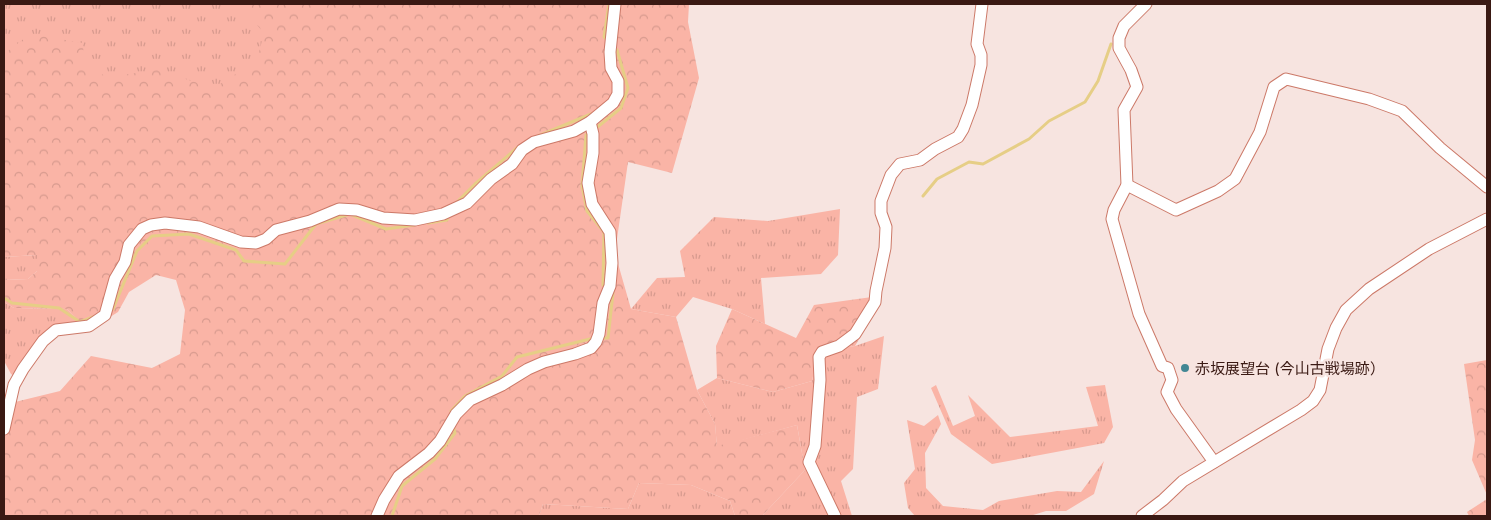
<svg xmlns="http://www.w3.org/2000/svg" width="1491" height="520" font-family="Inter,'Noto Sans JP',sans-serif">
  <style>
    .grass { fill: url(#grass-tufts) }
    .forest { fill: url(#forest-crowns) }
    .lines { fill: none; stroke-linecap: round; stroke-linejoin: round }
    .stream { stroke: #e6ce86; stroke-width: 3 }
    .minor-casing { stroke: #cc7968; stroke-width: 13 }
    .minor { stroke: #fff; stroke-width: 11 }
    .poi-dot { fill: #428794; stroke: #f7e4e0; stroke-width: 2 }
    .labels { text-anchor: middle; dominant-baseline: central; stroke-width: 5; stroke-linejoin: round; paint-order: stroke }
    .poi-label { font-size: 15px; fill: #3a1913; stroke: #f7e4e0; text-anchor: start }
  </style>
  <defs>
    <pattern id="grass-tufts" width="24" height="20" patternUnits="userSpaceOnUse" patternTransform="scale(1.25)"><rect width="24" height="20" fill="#fab4a6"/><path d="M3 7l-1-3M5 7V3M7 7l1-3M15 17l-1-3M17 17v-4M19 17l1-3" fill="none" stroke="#d79a8e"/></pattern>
    <pattern id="forest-crowns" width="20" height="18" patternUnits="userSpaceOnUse" patternTransform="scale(1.25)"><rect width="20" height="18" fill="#fab4a6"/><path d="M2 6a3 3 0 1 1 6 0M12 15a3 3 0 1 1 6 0" fill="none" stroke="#d79a8e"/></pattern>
  </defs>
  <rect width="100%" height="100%" fill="#f7e4e0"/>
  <g class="grass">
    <polygon points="4,4 315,4 327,44 174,105 4,90"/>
    <polygon points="840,209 838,255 821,274 761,278 765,324 732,309 693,297 676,317 631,309 657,278 685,277 680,251 714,217 768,221"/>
    <polygon points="37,255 37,271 28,279 4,280 4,257"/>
    <polygon points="4,302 14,308 67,309 88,331 55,333 20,379 11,374 4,361"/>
    <polygon points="884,336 878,389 857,397 853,469 841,481 852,516 762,516 805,470 797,425 717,447 715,424 697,390 717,378 773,392 812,381 818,352 855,346"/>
    <polygon points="936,385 953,426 975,416 968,395 1010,437 1098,426 1086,387 1105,385 1113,427 1104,443 992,464 951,434 931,388"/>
    <polygon points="938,415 941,424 925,453 926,488 943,506 983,510 999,501 1057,491 1081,492 1104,461 1094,494 1066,511 1046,511 1030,516 915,516 908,508 904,483 915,469 907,420 924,426"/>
    <polygon points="639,483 691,485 730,501 735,516 539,516 543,504 628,509"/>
  </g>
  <g class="forest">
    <polygon points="238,4 689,4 688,22 699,78 672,173 628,162 615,253 631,309 676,317 697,390 715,424 717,446 797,425 805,470 762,516 735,516 730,501 691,485 639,483 628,509 543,504 539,516 4,516 4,393 15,402 60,391 91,356 152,368 180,354 185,310 176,280 156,275 129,292 118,312 88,331 67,309 14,308 4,302 4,280 28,279 37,271 37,255 4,257 4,54 30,34 83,43 84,66 108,77 157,70 214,88 257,60 264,33"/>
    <polygon points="872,297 874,314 855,346 818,352 812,381 773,392 717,378 716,346 732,309 796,338 814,305"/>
    <polygon points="1487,360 1487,495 1472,460 1475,440 1464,364"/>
    <polygon points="1487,499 1487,516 1469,516 1467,512"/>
  </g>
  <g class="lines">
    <g class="stream">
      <polyline points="608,41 604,37 609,4"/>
      <polyline points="595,129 621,108 628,88 617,50 614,47"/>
      <polyline points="589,133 586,135 582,186 587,211 604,232 603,285 613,293 608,338 600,338"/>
      <polyline points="538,136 591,114 592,116"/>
      <polyline points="923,196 937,179 969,162 983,164 1029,139 1049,121 1085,102 1098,81 1111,44"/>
      <polyline points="456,203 475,184 518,147"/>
      <polyline points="428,223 447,220 448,216"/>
      <polyline points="4,298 12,303 59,308 80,322 93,317"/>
      <polyline points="110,310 113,309 137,251 152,236 189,234 236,250 244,261 285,264 316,224 350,214 386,229 414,225"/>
      <polyline points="451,411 465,396 502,376 517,357 594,338"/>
      <polyline points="392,516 402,486 435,459 455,433 453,425"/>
    </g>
    <defs>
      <g id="minor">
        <polyline points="1146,4 1124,26 1119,38 1119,48 1131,70 1137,87 1124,110 1127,185 1114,210 1112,219 1139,314 1162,366 1168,368 1172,380 1167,392 1176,409 1214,462"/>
        <polyline points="1127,185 1176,210 1218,191 1235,179 1260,132 1274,87 1286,79 1369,99 1402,111 1440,148 1487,187"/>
        <polyline points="4,429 14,385 23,369 43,341 56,330 89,326 105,315 115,279 125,262 129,245 142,229 151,225 165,223 199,227 241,242 256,243 266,239 276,230 310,221 339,209 357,210 383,218 415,220 443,214 467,203 491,179 512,164 522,150 534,142 574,131 590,122 613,103 618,94 618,81 611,68 610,52 615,4"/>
        <polyline points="377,516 384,500 399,476 429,453 440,441 456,414 470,400 502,385 528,369 544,362 575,354 591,348 596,342 599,334 603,303 610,286 612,263 610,232 592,204 588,183 593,153 593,134 590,122"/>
        <polyline points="835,516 809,462 815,446 820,380 819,357 822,352 839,346 855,334 875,302 876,291 885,248 886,227 881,213 881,201 891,175 900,164 920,160 935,149 958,137 963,129 972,105 981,65 981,55 977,44 982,4"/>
        <polyline points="1142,516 1163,500 1183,481 1301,410 1313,401 1320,390 1328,349 1336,328 1346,310 1369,289 1429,249 1487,219"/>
      </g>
    </defs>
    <use href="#minor" class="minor-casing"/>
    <use href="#minor" class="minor"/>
  </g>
  <circle class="poi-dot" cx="1185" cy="368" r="5"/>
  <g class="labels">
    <g class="poi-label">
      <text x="1195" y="368">赤坂展望台 (今山古戦場跡）</text>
    </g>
  </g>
  <rect width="1491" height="520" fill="none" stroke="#3a1913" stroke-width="10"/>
</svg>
